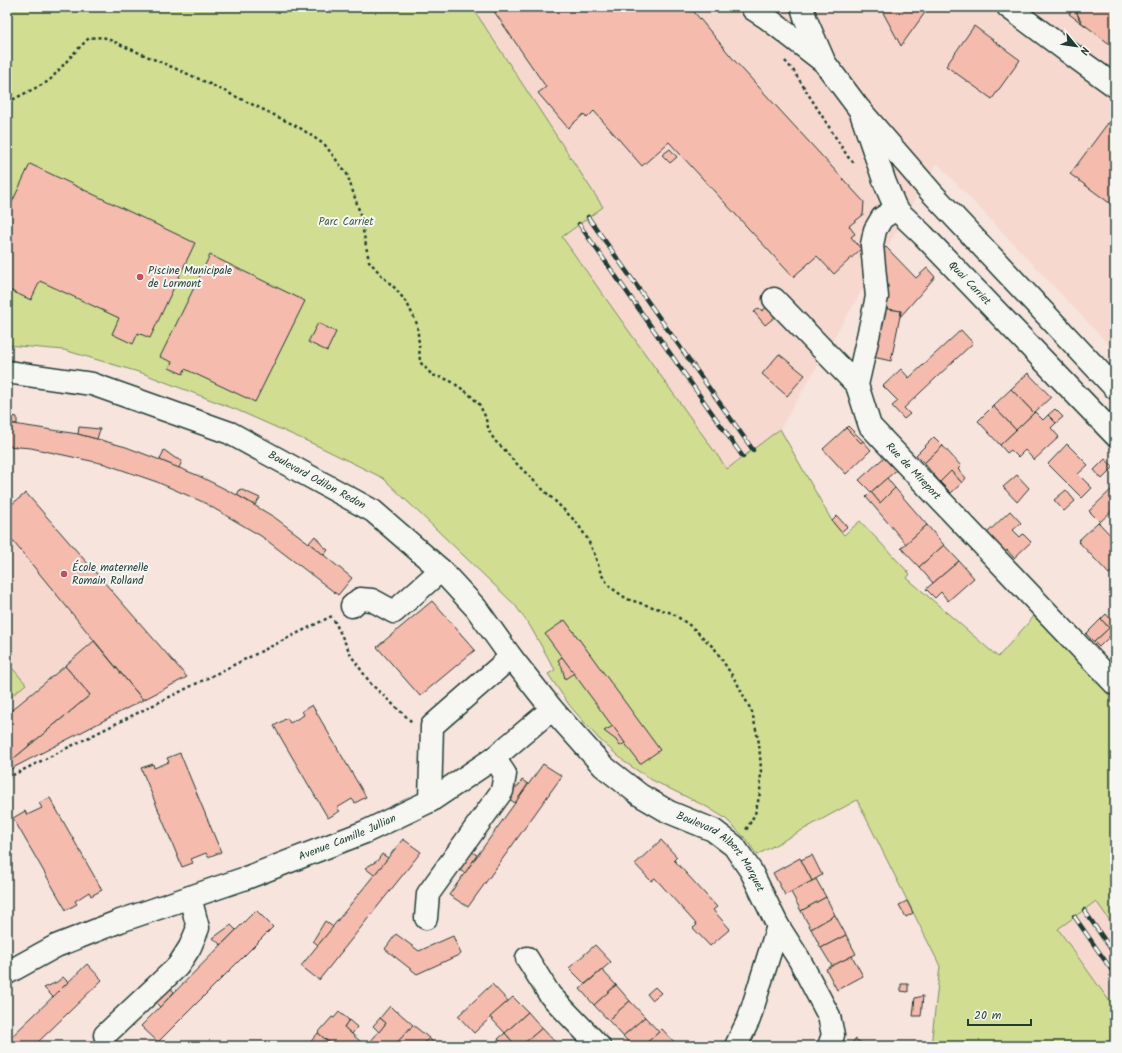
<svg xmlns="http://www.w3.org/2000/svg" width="1122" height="1053" font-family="Kalam,sans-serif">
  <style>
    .built { fill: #f6d8cf }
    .green { fill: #d1dd91; stroke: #788d62 }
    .building { fill: #f5bbad; stroke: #1f3d34 }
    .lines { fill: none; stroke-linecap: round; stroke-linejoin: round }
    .minor-casing { stroke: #1f3d34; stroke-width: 25 }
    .major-casing { stroke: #1f3d34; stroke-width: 25 }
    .path { stroke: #1f3d34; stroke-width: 2.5; stroke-dasharray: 3 3; stroke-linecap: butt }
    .minor { stroke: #f6f6f2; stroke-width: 22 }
    .major { stroke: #f6f6f2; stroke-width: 22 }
    .rail-casing { stroke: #1f3d34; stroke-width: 4.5 }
    .rail { stroke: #f6f6f2; stroke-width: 3; stroke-dasharray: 9; stroke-linecap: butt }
    .poi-dot { fill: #d1495b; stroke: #f6f6f2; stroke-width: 1.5 }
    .labels { text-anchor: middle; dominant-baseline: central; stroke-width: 4; stroke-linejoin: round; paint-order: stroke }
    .park-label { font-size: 11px; fill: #435d47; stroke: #f6f6f2 }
    .poi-label { font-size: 11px; fill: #1f3d34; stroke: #f6f6f2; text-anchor: start }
    .street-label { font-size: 11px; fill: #1f3d34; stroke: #f6f6f2 }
  </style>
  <rect width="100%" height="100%" fill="#f6e4dd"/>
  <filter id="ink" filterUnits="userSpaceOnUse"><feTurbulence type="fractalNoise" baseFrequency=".025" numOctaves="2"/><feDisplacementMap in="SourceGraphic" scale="8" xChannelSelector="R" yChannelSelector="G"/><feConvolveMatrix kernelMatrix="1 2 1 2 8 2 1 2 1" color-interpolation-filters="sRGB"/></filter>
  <g filter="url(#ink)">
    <g class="built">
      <polygon points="472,7 1115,7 1115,351 937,163 780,429 727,470 562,237 602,207"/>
      <polygon points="26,493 187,677 7,771 7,508"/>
      <polygon points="1096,901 1115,928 1115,1009 1058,928"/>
    </g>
    <g class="green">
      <polygon points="7,7 472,7 603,207 562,237 727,469 780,429 832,521 844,535 860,521 910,574 907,578 998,657 1036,614 1115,693 1115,928 1096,901 1058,929 1115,1009 1115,1046 931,1046 940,966 857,800 757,855 745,838 725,818 707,807 652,780 626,763 599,739 570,706 548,674 555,670 530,626 515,605 383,478 318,446 237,410 142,373 64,350 7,345"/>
      <polygon points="7,662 26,684 7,700"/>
    </g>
    <g class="building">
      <polygon points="491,7 690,7 734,60 864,202 863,215 849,226 855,234 851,237 861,249 834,274 817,256 793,277 669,142 642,166 594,111 587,118 584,114 568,128 538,93 546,87"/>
      <polygon points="880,7 929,7 901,46"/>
      <polygon points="1074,7 1077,7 1077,13 1079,19 1082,23 1087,27 1069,14"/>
      <polygon points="1077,7 1115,7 1115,48 1082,23 1077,13"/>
      <polygon points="974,26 1020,60 992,99 946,66"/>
      <polygon points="1108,123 1115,128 1115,207 1070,174"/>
      <polygon points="670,149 677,157 670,163 662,155"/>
      <polygon points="30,164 195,243 150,338 138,333 133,344 112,334 119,318 40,281 31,300 7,289 7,213"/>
      <polygon points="886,247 916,278 927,268 935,277 900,317 901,311 882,308 879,253"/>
      <polygon points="210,255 305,301 255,402 185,369 183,374 169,368 172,362 160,357"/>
      <polygon points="771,303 780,313 765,325 754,312 759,308 762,311"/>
      <polygon points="882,308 901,311 891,361 873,357"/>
      <polygon points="318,323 336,332 327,351 308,342"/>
      <polygon points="961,330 973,343 904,408 910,414 904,419 892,406 898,401 883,386 901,369 909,378"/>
      <polygon points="779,354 805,375 787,396 762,374"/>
      <polygon points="1028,373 1051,397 1034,413 1011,389"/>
      <polygon points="1011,389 1034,413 1016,430 993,406"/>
      <polygon points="993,406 1016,430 1000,445 978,421"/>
      <polygon points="1055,409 1063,417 1056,423 1048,415"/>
      <polygon points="1035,412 1043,420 1048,415 1056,423 1051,428 1059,437 1034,460 1025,450 1018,457 1011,450 1007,453 1000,445"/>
      <polygon points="7,415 17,417 17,424 7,423"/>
      <polygon points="7,423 78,434 97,439 126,447 160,460 199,476 237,495 274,517 309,543 352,578 338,595 261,536 203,502 157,482 105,464 31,448 7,446"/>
      <polygon points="848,426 863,441 861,443 846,428"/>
      <polygon points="79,427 100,429 97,439 78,434"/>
      <polygon points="846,428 861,443 863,441 871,450 846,474 823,449"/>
      <polygon points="934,437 943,446 924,463 916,455"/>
      <polygon points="1067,444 1088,465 1078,474 1092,488 1082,498 1048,464"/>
      <polygon points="943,446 961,466 958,469 966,478 962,483 951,471 940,482 924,463"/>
      <polygon points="164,450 175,458 182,461 179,468 160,460"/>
      <polygon points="888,454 900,467 871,492 859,480"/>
      <polygon points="1105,459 1114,467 1102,479 1094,470"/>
      <polygon points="951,471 962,483 951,493 940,482"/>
      <polygon points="1017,475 1029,488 1017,502 1003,487"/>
      <polygon points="887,478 895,488 880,503 871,492"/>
      <polygon points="1115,486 1115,508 1100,522 1089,511"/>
      <polygon points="895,488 927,525 906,544 866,497 871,492 880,503"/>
      <polygon points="240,489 260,498 255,505 237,495"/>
      <polygon points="1066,490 1075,501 1064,511 1054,500"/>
      <polygon points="26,493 187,677 143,700 7,534 7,508"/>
      <polygon points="1010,511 1021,523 1013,530 1020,537 1023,534 1031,542 1014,558 1007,550 1005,552 987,533"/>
      <polygon points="837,516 847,527 841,532 832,521"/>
      <polygon points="1098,522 1115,540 1115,569 1109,574 1078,541"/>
      <polygon points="927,525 944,545 919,567 901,548"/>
      <polygon points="315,536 322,545 328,550 324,555 309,543"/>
      <polygon points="944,545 959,561 933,583 919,567"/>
      <polygon points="959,561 974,578 948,601 941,592 935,598 926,589"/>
      <polygon points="432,601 475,650 420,696 377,647"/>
      <polygon points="1106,614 1115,624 1115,631 1099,647 1094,642 1109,628 1101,619"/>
      <polygon points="1101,619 1109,628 1094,642 1086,634"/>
      <polygon points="565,620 660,750 640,764 545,634"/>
      <polygon points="94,641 143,700 7,771 7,764 90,695 65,666"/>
      <polygon points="562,657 574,673 565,679 562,667 558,660"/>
      <polygon points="65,666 90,695 7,764 7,714"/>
      <polygon points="312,705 366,797 355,803 352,799 337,808 340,811 328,818 274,726 287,718 290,723 304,715 302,711"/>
      <polygon points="613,726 625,743 620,746 616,740 604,731"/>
      <polygon points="180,753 221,852 208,857 206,853 191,859 193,863 182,867 141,768 153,764 154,768 169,762 167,758"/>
      <polygon points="543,764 562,776 468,907 449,895"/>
      <polygon points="522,780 528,784 515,803 505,796 519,785"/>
      <polygon points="50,798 102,890 91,896 89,892 75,901 77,904 66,910 13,818 25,811 27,815 42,808 39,803"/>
      <polygon points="403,839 421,852 319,980 301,966"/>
      <polygon points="661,840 677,857 674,860 717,907 713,910 730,929 710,946 693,928 697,925 655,878 651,881 635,864"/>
      <polygon points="469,850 477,855 465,873 459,870 463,865"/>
      <polygon points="382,854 388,858 374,875 365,868 377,861"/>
      <polygon points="812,855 822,875 812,881 801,860"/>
      <polygon points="800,858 812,881 785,895 773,873"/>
      <polygon points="816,879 826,897 801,911 791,892"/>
      <polygon points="826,897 835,915 811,929 801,911"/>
      <polygon points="907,901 913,913 906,917 899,905"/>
      <polygon points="256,910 273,927 158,1042 141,1026"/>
      <polygon points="835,915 846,935 821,948 811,929"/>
      <polygon points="325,921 333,927 318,945 313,941"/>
      <polygon points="231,925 236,930 221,945 213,938"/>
      <polygon points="396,934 419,951 453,936 461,954 417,974 385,949"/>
      <polygon points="846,935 856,954 832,966 821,948"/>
      <polygon points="595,945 611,962 585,984 569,968"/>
      <polygon points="852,956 863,976 837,990 826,969"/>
      <polygon points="87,964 102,980 34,1046 7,1046 7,1041"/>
      <polygon points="602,970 616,985 594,1005 580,989"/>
      <polygon points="63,977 68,982 53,997 44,988 57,982"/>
      <polygon points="492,984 508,1001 474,1033 458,1016"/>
      <polygon points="901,984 908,984 908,992 901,991"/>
      <polygon points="168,985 174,992 160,1007 155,1002"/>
      <polygon points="616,985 630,1001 608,1020 594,1005"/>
      <polygon points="655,987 661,993 652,1000 647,994"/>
      <polygon points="923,996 921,1016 913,1016 915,998"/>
      <polygon points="513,997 528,1012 505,1033 490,1017"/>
      <polygon points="630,1001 645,1017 623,1036 608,1020"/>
      <polygon points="390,1006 396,1012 397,1011 413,1025 394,1046 375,1046 370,1042 386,1023 380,1018"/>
      <polygon points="339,1012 349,1020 344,1027 361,1042 358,1046 333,1046 318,1033 332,1017 334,1018"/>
      <polygon points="528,1012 542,1028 521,1046 516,1046 505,1033"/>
      <polygon points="645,1017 659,1032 643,1046 632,1046 623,1036"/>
      <polygon points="380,1018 386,1023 379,1032 373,1026"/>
      <polygon points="349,1020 357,1027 352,1034 344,1027"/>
      <polygon points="413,1025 429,1038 422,1046 394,1046"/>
      <polygon points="542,1028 556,1043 553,1046 521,1046"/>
      <polygon points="662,1029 678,1046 643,1046 659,1032"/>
      <polygon points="318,1033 333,1046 307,1046"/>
      <polygon points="505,1033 516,1046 505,1046 498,1039"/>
      <polygon points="429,1038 437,1046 422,1046"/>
      <polygon points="855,1039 866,1046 850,1046"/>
    </g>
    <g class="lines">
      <defs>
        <g id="minor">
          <polyline points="1008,7 1079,60 1115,86"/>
          <path id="s1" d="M860,110L885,183L896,209L923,235L1115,435"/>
          <path id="s2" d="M896,209L882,218L875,230L872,245L877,297L857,385L870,426L1115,684"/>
          <polyline points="774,299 857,385"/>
          <path id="s3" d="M7,372L92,384L230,433L373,511L441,570L476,608L511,657L552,709L603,766L640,795L669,812L713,830L734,846L751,871L778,926L749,1019L736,1046"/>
          <polyline points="352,606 360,599 372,600 394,612 441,570"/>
          <polyline points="430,801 432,726 511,657"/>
          <polyline points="426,918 428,894 502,791 505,774 494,758"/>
          <polyline points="778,926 799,959 829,1016 833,1035 829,1046"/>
          <polyline points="527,958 550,995 599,1046"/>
          <path id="s4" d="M7,973L56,946L120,921L246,878L365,832L430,801L494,758L552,709"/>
          <polyline points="105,1035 178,966 190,947 198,928 190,897"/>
        </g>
        <g id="major">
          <polyline points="802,7 806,20 823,59"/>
          <polyline points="753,9 767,18 824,62 860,110 931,192 1115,388"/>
        </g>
      </defs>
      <use href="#minor" class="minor-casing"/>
      <use href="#major" class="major-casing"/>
      <g class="path">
        <polyline points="785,61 793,70 848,157 855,164"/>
        <polyline points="7,101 12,100 49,81 74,53 89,38 103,37 197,78 264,110 300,128 325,145 347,174 359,210 369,261 383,277 396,289 408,305 417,324 419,344 420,362 432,375 449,380 468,393 479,404 485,416 489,431 495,441 504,449 512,459 532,479 556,502 577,523 587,538 595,555 601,574 610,587 627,599 672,613 692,627 715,649 737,683 752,712 759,743 761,769 760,793 755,814 746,830"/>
        <polyline points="334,620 352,657 371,684 412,722"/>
        <polyline points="7,778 334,615"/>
      </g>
      <use href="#minor" class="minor"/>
      <use href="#major" class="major"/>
      <defs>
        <g id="rail">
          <polyline points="588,217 753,450"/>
          <polyline points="579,224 743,457"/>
          <polyline points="1084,910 1115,955"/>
          <polyline points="1074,916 1115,975"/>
        </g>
      </defs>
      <use href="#rail" class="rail-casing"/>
      <use href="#rail" class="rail"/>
    </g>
  </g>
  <g class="poi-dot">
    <circle cx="140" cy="277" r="4"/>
    <circle cx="64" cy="574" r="4"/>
  </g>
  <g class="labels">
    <g class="park-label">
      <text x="346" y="222">Parc Carriet</text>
    </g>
    <g class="poi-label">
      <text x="148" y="271">Piscine Municipale<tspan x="148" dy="13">de Lormont</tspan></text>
      <text x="72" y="568">École maternelle<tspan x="72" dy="13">Romain Rolland</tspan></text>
    </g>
    <g class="street-label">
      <text stroke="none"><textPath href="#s1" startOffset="210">Quai Carriet</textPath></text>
      <text stroke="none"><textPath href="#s2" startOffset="294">Rue de Mireport</textPath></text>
      <text stroke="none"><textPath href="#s3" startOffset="331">Boulevard Odilon Redon</textPath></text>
      <text stroke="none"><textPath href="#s4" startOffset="367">Avenue Camille Jullian</textPath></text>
      <text stroke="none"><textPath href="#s3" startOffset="888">Boulevard Albert Marquet</textPath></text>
    </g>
  </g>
  <rect width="1122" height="1053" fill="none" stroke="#f6f6f2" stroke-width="24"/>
  <rect x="12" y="12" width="1098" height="1029" fill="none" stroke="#1f3d34" stroke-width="1.5" filter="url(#ink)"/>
  <g transform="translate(1076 46) rotate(119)" stroke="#f6f6f2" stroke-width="3" paint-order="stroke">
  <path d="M0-3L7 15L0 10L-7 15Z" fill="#1f3d34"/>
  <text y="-6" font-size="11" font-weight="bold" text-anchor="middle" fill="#1f3d34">N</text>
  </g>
  <path d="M968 1019v6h63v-6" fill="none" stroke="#1f3d34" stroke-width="2"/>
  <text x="974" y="1019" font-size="12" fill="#1f3d34" stroke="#f6f6f2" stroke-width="3" paint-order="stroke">20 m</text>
</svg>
